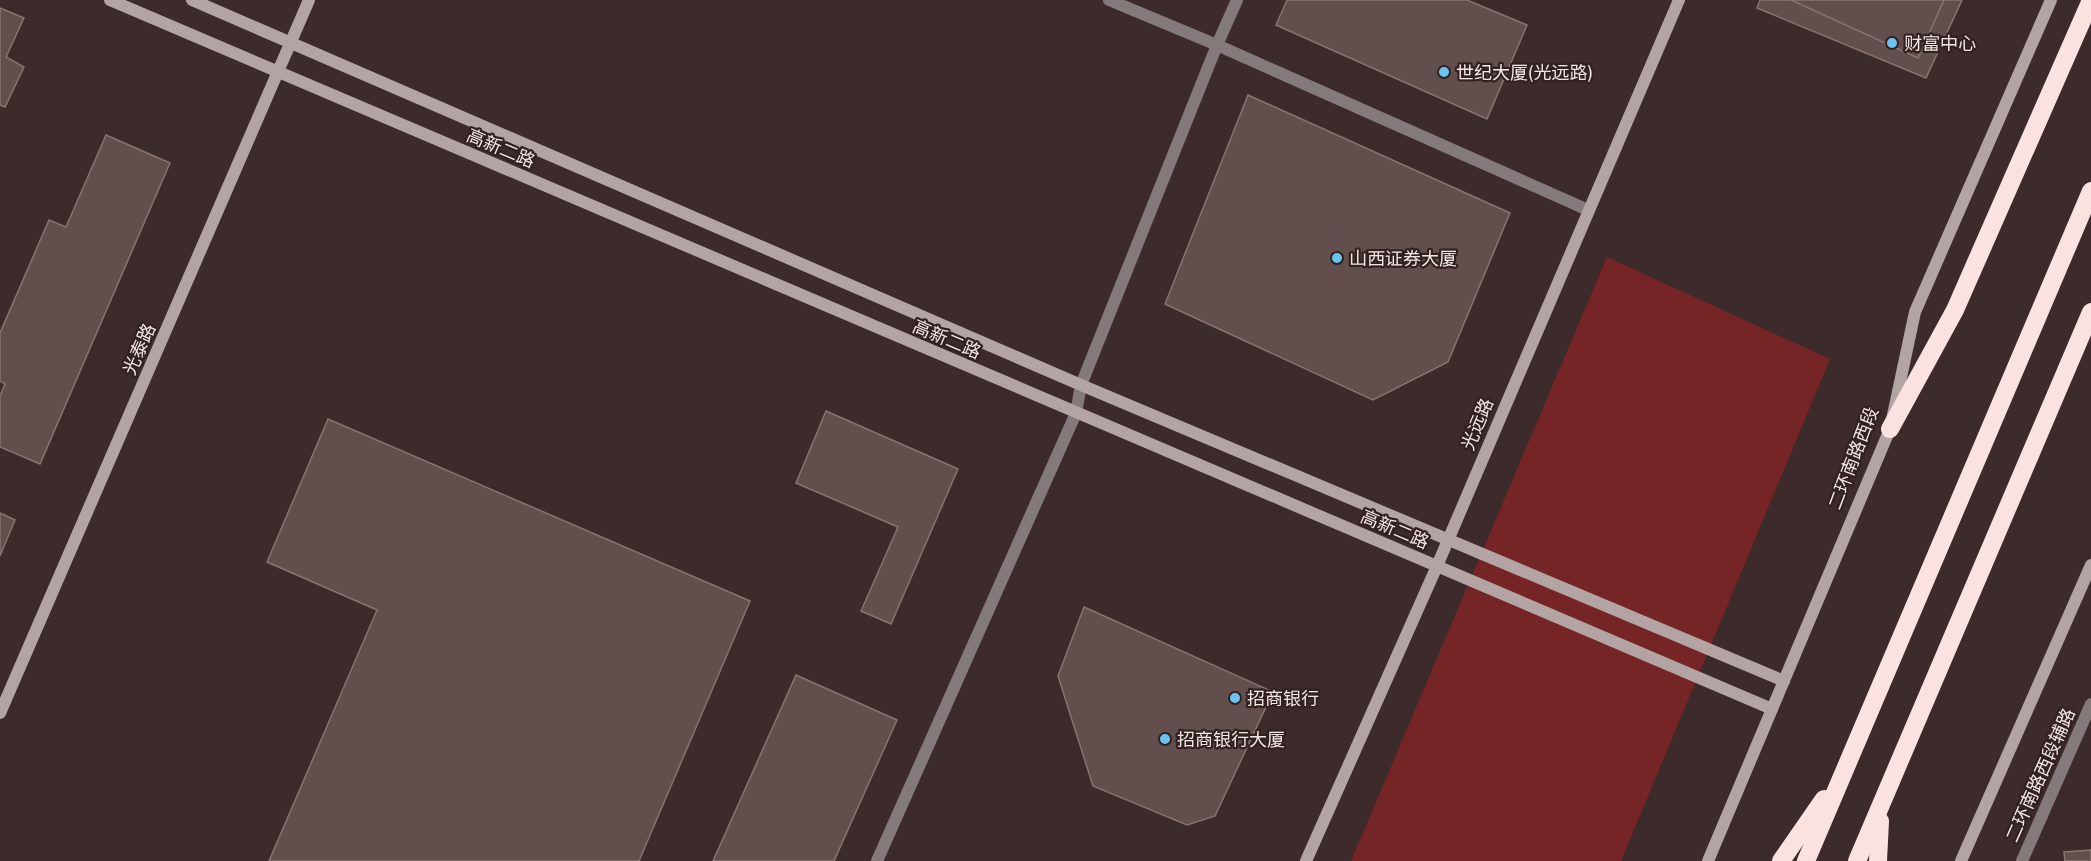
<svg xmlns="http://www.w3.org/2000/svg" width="2091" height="861" font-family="'Public Sans','Noto Sans SC',sans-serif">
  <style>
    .green { fill: #762526 }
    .building { fill: #624f4d; stroke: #877371; stroke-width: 1.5 }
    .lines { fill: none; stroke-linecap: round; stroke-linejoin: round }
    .street { stroke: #847a7a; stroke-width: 12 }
    .secondary { stroke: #b3a4a3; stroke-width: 12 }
    .highway { stroke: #fae2e0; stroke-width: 18 }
    .poi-dot { fill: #6ac3f1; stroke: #322120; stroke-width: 2 }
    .labels { text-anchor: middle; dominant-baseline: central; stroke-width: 4.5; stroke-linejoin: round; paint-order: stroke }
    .poi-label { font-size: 18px; fill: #f2e6e5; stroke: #322120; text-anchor: start }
    .street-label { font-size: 18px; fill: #f2e6e5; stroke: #322120 }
  </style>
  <rect width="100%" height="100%" fill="#3c2b2a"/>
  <polygon class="green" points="1607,257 1830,359 1621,861 1351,861"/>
  <g class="building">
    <polygon points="1287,0 1467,0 1527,25 1487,119 1276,25"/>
    <polygon points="1760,0 1962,0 1926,78 1757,8"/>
    <polygon points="1791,0 1944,0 1918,58"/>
    <polygon points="0,8 24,18 6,57 24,67 5,107 0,105"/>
    <polygon points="1248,95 1510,213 1448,362 1373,400 1165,304"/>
    <polygon points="106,135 170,163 40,464 0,447 0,396 5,384 0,381 0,333 49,220 66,227"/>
    <polygon points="826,411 958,469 891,624 861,611 898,527 796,483"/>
    <polygon points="328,419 750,601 639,861 269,861 377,610 267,562"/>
    <polygon points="0,513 15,520 0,556"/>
    <polygon points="1084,607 1273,692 1215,816 1187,825 1093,786 1058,676"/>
    <polygon points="796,675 897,720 834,861 713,861"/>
    <polygon points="2091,850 2091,861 2065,861 2064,852"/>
  </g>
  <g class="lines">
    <g class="street">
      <polyline points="1109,0 1217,45 1588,210"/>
      <polyline points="877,861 1076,413 1081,385 1217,45 1237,0"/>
      <polyline points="2022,861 2091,704"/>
    </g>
    <g class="secondary">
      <polyline points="110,0 1772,709"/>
      <polyline points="192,0 1081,385 1784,681"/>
      <polyline points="0,713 309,0"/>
      <polyline points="1306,861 1437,566 1679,0"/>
      <polyline points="1708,861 1890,429 1915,312 2051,0"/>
      <polyline points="1961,861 2091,565"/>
    </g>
    <g class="highway">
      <polyline points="1890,429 1955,310 2091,0"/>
      <polyline points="1781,861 1824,799"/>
      <polyline points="1806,861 2091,191"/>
      <polyline points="1857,861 2091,312"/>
      <polyline points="1878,861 1880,821"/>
    </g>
  </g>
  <g class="poi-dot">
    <circle cx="1892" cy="43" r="6"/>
    <circle cx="1444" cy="72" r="6"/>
    <circle cx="1337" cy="258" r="6"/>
    <circle cx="1235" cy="698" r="6"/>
    <circle cx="1165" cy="739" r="6"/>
  </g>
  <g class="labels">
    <g class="poi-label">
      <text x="1904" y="43">财富中心</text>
      <text x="1456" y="72">世纪大厦(光远路)</text>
      <text x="1349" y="258">山西证券大厦</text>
      <text x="1247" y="698">招商银行</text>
      <text x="1177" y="739">招商银行大厦</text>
    </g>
    <g class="street-label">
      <text transform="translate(501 148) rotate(23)">高新二路</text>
      <text transform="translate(947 339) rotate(23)">高新二路</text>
      <text transform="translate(139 349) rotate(-66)">光泰路</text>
      <text transform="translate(1477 424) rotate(-67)">光远路</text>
      <text transform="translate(1853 458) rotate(-69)">二环南路西段</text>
      <text transform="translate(1395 529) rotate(23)">高新二路</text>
      <text transform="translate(2040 775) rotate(-66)">二环南路西段辅路</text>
    </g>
  </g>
</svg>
